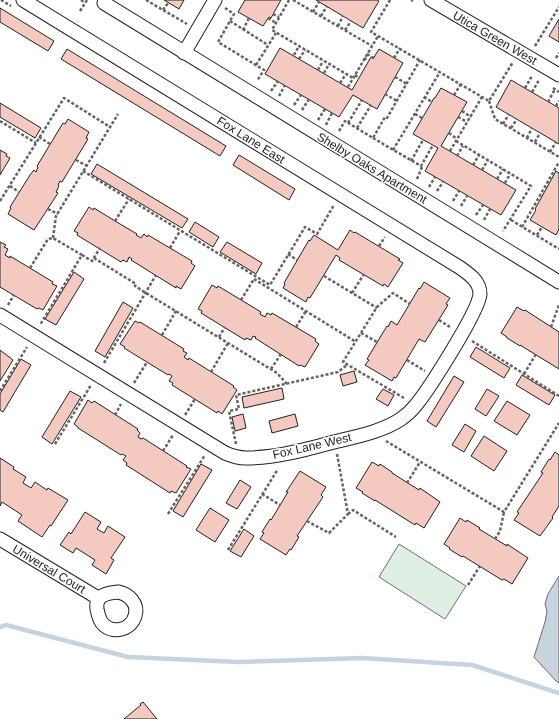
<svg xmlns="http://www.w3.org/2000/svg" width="559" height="719" font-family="Helvetica,sans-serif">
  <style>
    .green { fill: #e0efe3; stroke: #6f6f6f }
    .water { fill: #c7d3dd; stroke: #6f6f6f }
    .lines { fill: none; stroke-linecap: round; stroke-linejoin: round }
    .stream { stroke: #c7d3dd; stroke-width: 4.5 }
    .building { fill: #f3c9c0; stroke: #222 }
    .street-casing { stroke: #222; stroke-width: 15 }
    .path { stroke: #646464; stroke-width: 2.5; stroke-dasharray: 3 2; stroke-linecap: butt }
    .street { stroke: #fff; stroke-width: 13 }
    .labels { text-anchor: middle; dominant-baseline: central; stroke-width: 3; stroke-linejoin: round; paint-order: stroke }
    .street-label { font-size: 12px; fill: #222; stroke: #fff }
  </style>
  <rect width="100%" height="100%" fill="#fff"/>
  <polygon class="green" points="399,544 466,586 445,619 379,577"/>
  <polygon class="water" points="559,576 559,683 556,681 534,657 545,622 547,611 545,604 548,594"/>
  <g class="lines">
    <polyline class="stream" points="0,627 6,625 128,657 238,662 362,658 472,665 559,693"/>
  </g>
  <g class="building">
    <polygon points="164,0 184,0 179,9"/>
    <polygon points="245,0 281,0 271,18 269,17 263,26 238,12"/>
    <polygon points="316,0 377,0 379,1 363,28"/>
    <polygon points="0,8 54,41 48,51 0,22"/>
    <polygon points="559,19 559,42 549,36"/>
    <polygon points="280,48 352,90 371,57 373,59 379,49 403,63 377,109 353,95 339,117 265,74"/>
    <polygon points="67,49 226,146 220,156 61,59"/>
    <polygon points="511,80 559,108 559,144 496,107"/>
    <polygon points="441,88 467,102 441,146 516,190 501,215 425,171 438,148 413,134 434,98 435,98"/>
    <polygon points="0,103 41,128 35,138 0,117"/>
    <polygon points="68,119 89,132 86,138 88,139 62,182 60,181 58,185 59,186 56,192 58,193 34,230 8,214 11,208 10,207 30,175 34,170 36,172 38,167 37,166 63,123 65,124"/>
    <polygon points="0,150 7,154 6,156 10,158 0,175"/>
    <polygon points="239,155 295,189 289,200 233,165"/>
    <polygon points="97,164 188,219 182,228 91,174"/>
    <polygon points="556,171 559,173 559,229 556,235 530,220 536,210 535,209"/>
    <polygon points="89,207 93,210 94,208 115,221 137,234 136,235 141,238 144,234 147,237 148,235 192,261 191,263 195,266 181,289 176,286 176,288 131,260 132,259 129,257 127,262 123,260 121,262 77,235 78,233 74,231"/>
    <polygon points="195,222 219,237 213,247 189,232"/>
    <polygon points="350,230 354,233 355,232 400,259 398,260 403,263 388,287 384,284 383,286 339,260 340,258 336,255 310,298 308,297 306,302 283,288 285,284 284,283 309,240 310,241 314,235 338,250"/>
    <polygon points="0,242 6,245 4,247 8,249 5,255 10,258 10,256 53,282 52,284 57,286 43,310 39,308 37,309 0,287"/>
    <polygon points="227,242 262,263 256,274 220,252"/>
    <polygon points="74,272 84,279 56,325 45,319"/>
    <polygon points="424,282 450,298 446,304 448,305 425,342 419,339 396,378 394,377 392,381 365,365 369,360 367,359 387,326 388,327 391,321 397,325 419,288 420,289"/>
    <polygon points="212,285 217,288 218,286 261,312 260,314 265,317 267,313 271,315 272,313 316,339 315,341 319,344 305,367 300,365 299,366 255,338 256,337 253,336 251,340 246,338 245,340 201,313 202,311 198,309"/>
    <polygon points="123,302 133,308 105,357 95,351"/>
    <polygon points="517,307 524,311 525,310 559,332 559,369 520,345 520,346 507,338 507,337 501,333"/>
    <polygon points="135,321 139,323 140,322 184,349 183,351 187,353 184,357 188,360 189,358 234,386 233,387 237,390 222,414 218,411 217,413 172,385 173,383 169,381 172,376 169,374 168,375 124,348 125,347 120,344"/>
    <polygon points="476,347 510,368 504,378 470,357"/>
    <polygon points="0,350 13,360 0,381"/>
    <polygon points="21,359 31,365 3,412 0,410 0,394"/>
    <polygon points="354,371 357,382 343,386 340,375"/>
    <polygon points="522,375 555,395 549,405 516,385"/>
    <polygon points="454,376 464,382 436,427 427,421"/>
    <polygon points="282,388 284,399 244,408 242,397"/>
    <polygon points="383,389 394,395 388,406 376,399"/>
    <polygon points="487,389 499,396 486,416 475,409"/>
    <polygon points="70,391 81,397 52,444 42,437"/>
    <polygon points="88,400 92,403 94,401 138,429 137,430 140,433 138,437 141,439 143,438 187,466 186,467 191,469 176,493 171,491 170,493 126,465 127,463 123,460 126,456 122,454 121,455 78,428 78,427 74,424"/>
    <polygon points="507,401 530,415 517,435 494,421"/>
    <polygon points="243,414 246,428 235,431 232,417"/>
    <polygon points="295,414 298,426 272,433 269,421"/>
    <polygon points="465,424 476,431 464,452 452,445"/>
    <polygon points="484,436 507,451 494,471 471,456"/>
    <polygon points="555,452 559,455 559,506 552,517 553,518 540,536 514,520 519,513 517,512 543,473 541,472 549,459 550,460"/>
    <polygon points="0,458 14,467 13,469 26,477 23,483 31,488 35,482 47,490 48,488 68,500 51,526 50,525 42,537 18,521 22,515 2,502 0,506"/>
    <polygon points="372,462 379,466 380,464 392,472 392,473 419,490 420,488 440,502 424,528 416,523 415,525 375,500 375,501 362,493 363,492 356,488"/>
    <polygon points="201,464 212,470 183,517 173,511"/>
    <polygon points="300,471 326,487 321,495 323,497 297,536 299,537 291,550 290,549 286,555 260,539 264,533 262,532 270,519 271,520 288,492 286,492"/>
    <polygon points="240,480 251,487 237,509 226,503"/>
    <polygon points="210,508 229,520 215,542 196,530"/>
    <polygon points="85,512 101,522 97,529 104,533 108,526 125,537 111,558 114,560 106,574 92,565 95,560 76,548 73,553 60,545 69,532 71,534"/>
    <polygon points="460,518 466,522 467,520 480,528 479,529 507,546 507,544 528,558 512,584 504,579 502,580 463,556 462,557 449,549 450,548 444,544"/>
    <polygon points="244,529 254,536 241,557 230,551"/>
    <polygon points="143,702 157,719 124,719 141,705 140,704"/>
  </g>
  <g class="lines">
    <defs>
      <g id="street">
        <polyline points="431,0 559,75"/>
        <polyline points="104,3 559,282"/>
        <polyline points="184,53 215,0"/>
        <path d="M0,315L225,453C232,456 238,458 246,458C277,458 308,449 338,441C359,436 383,431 401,419C407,415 412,410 416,405C429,389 479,311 480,294C480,281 469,274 459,267L23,0"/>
        <polyline points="0,539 98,598"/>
        <path d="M118,592C129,594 139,604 135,616C131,630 112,635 102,623C99,619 98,614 97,609C95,595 107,593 118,592Z"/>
      </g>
    </defs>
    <use href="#street" class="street-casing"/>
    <g class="path">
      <polyline points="1,0 11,6"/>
      <polyline points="81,0 85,3"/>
      <polyline points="146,0 187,24"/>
      <polyline points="289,0 272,30 353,78"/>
      <polyline points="293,0 372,46"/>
      <polyline points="390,0 371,32 489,101 513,62"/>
      <polyline points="411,0 413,1"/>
      <polyline points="225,8 234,14 218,42 264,70 257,81"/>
      <polyline points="163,10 168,3"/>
      <polyline points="80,11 87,0"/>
      <polyline points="313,12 319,2"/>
      <polyline points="273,14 279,17"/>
      <polyline points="321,16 327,6"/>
      <polyline points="268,18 276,23"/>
      <polyline points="230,21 268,45"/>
      <polyline points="338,26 343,16"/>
      <polyline points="243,30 249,18"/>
      <polyline points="345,30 351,21"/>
      <polyline points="535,46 559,7"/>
      <polyline points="367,54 374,58"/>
      <polyline points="294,55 299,46"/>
      <polyline points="364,58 369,61"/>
      <polyline points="394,58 400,48"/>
      <polyline points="556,58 559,53"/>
      <polyline points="299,59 305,50"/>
      <polyline points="256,65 276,33"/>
      <polyline points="318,70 323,61"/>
      <polyline points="324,73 329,64"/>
      <polyline points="355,75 359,78"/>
      <polyline points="395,77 407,84"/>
      <polyline points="340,83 346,74"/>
      <polyline points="348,87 378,36"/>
      <polyline points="525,88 532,76"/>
      <polyline points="553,88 559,92"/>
      <polyline points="271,91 278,81"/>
      <polyline points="532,92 539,80"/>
      <polyline points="385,94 397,101"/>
      <polyline points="454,95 461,84"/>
      <polyline points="279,96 285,85"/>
      <polyline points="424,97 432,102"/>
      <polyline points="489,101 495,119 559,157"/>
      <polyline points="548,102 555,89"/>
      <polyline points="294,105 301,95"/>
      <polyline points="556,106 559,101"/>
      <polyline points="302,110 309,99"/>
      <polyline points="462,111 471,117"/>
      <polyline points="415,114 422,118"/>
      <polyline points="458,117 467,122"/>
      <polyline points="318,120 325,109"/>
      <polyline points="0,121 36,143"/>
      <polyline points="348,123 362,100"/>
      <polyline points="503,124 509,114"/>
      <polyline points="326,125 332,113"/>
      <polyline points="357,128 371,105"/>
      <polyline points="511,128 517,119"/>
      <polyline points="339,131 345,121 373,138 385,117 387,118 420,60"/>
      <polyline points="449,133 457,139"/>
      <polyline points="39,137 50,144"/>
      <polyline points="373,138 421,166 433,145"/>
      <polyline points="527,138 532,128"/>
      <polyline points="456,141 531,186 503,231"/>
      <polyline points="535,142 540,133"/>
      <polyline points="393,150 440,72"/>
      <polyline points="450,151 482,97"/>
      <polyline points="550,152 556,142"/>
      <polyline points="457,156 463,146"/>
      <polyline points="76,160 87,166"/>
      <polyline points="411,161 423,140"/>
      <polyline points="473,165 479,155"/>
      <polyline points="482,170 488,160"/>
      <polyline points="83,171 270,285 305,227 317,234 334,205"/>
      <polyline points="417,179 422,167 421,166"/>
      <polyline points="497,179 503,169"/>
      <polyline points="505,183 510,174"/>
      <polyline points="10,186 19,192"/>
      <polyline points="429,187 435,177"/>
      <polyline points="437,191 443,182"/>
      <polyline points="0,201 64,98 110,127"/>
      <polyline points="453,201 459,191"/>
      <polyline points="461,206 467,196"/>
      <polyline points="48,209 58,214"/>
      <polyline points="476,215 483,205"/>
      <polyline points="484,220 490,209"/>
      <polyline points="511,220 559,249"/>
      <polyline points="115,221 129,199"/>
      <polyline points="522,227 559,162"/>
      <polyline points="537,235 542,227"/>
      <polyline points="53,238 56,216 118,114"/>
      <polyline points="379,246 385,237"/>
      <polyline points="170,248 180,231"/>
      <polyline points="288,254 297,260"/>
      <polyline points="82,255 92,261 100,248"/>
      <polyline points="94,258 136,284 135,286 146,293 277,373 287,384"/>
      <polyline points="30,268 48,239 53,238 82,255 40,325"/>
      <polyline points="324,276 377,308"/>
      <polyline points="254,279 356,342"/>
      <polyline points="352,293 364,274"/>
      <polyline points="241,300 254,279"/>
      <polyline points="8,305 14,295"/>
      <polyline points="439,320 450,327"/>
      <polyline points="296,327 306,311"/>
      <polyline points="551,327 559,305"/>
      <polyline points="361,333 377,342"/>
      <polyline points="162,335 176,311"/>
      <polyline points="219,337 225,327"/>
      <polyline points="472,341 559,396"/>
      <polyline points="407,360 425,371"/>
      <polyline points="104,363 156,275"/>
      <polyline points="271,369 281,354"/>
      <polyline points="211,372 228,343"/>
      <polyline points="524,374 536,354"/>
      <polyline points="134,383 147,362"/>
      <polyline points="0,391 27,347"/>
      <polyline points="404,398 343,362 377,307 393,293 410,304"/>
      <polyline points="115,415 121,404"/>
      <polyline points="185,415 195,399"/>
      <polyline points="386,441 504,512 559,423"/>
      <polyline points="55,444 91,385"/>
      <polyline points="236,444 229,411 239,409 236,395 338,372 347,365"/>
      <polyline points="163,451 173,435"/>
      <polyline points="407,483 420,462"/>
      <polyline points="262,494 280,505"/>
      <polyline points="168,514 205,455"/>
      <polyline points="348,514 353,510 396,537"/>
      <polyline points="307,521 329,533 348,514 337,454"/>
      <polyline points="495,539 500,531 504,512"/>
      <polyline points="228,550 278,469"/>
      <polyline points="468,585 480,566"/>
    </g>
    <use href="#street" class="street"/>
  </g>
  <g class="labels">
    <g class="street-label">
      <text transform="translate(495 38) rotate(30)">Utica Green West</text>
      <text transform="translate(251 140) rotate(32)">Fox Lane East</text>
      <text transform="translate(372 168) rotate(31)">Shelby Oaks Apartment</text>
      <text transform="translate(312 446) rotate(-13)">Fox Lane West</text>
      <text transform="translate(49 569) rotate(31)">Universal Court</text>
    </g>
  </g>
</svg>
